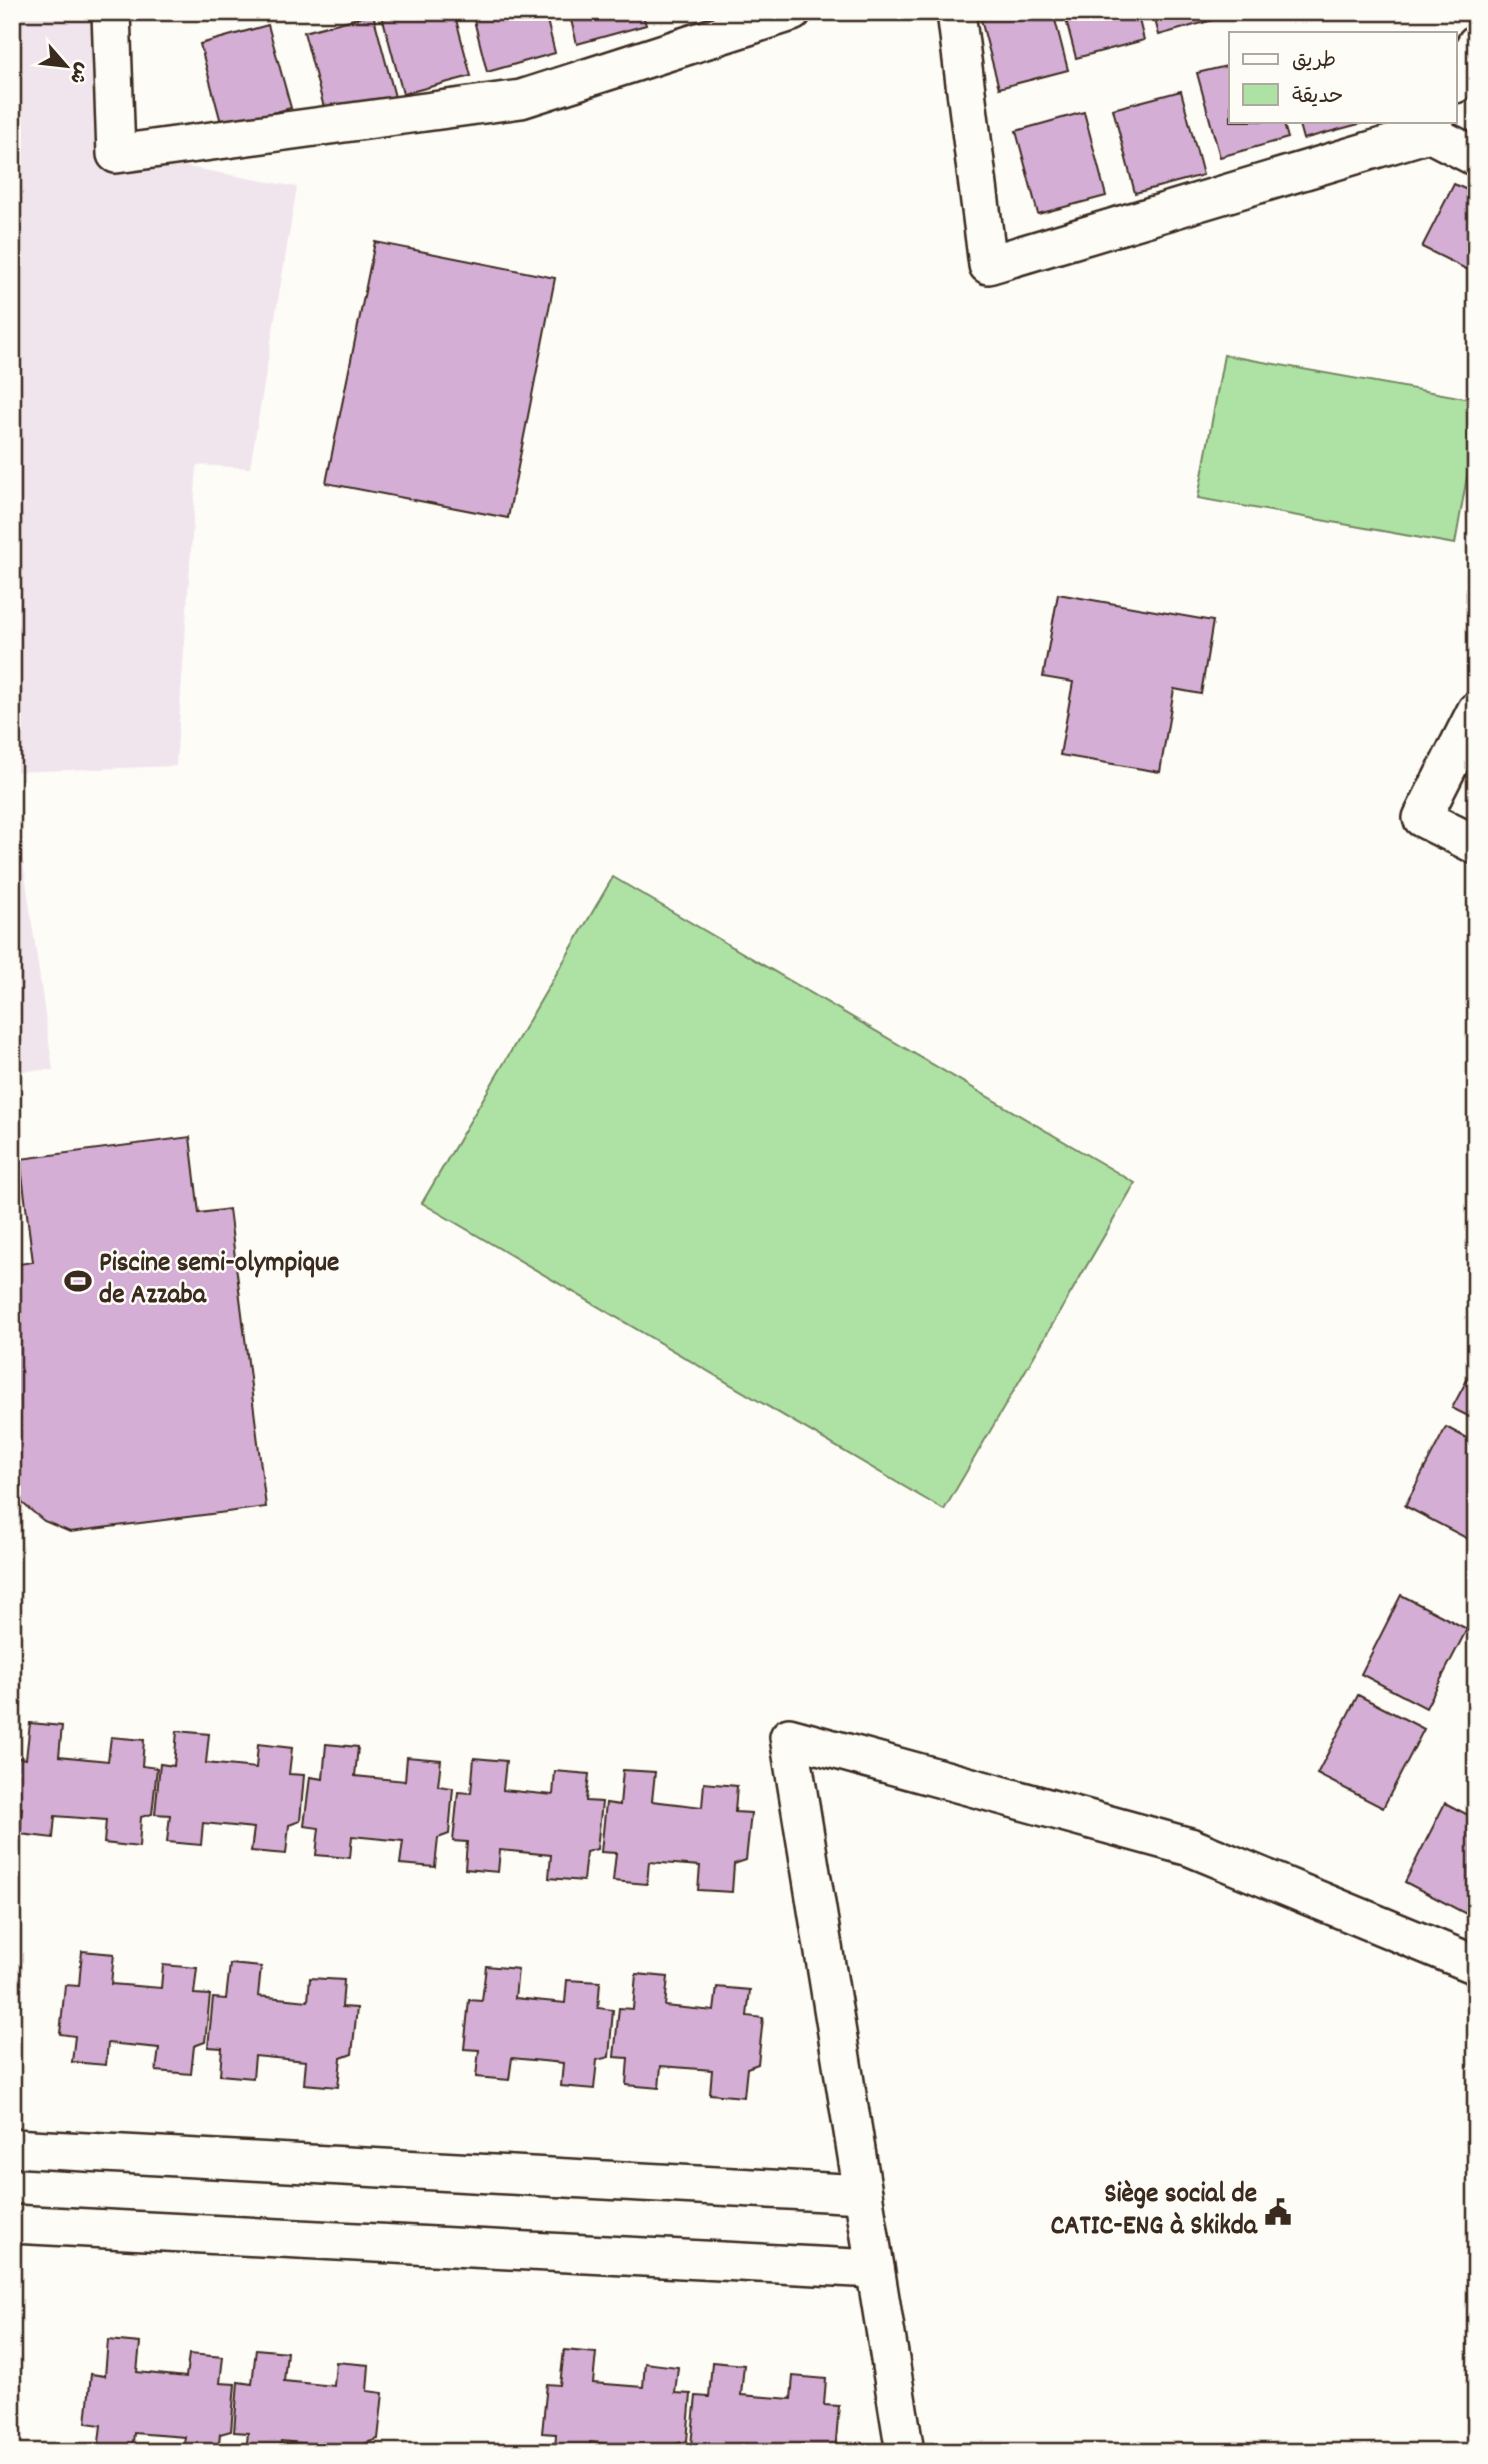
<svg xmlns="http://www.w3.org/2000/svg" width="1488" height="2464" font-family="Dekko,'Playpen Sans Arabic',sans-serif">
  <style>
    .built { fill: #f1e5ed }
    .green { fill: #aee2a4; stroke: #748661; stroke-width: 2 }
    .building { fill: #d5aed6; stroke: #3b2a1e; stroke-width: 2 }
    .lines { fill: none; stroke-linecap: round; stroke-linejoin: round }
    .minor-casing { stroke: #3b2a1e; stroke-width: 42 }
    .minor { stroke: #fdfcf7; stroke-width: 37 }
    .labels { text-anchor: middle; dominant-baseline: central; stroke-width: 5; stroke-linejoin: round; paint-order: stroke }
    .poi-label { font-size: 28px; font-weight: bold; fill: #3b2a1e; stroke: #fdfcf7; text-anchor: start }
  </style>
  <rect width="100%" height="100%" fill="#fdfcf7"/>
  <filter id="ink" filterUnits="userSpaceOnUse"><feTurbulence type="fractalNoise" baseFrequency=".0143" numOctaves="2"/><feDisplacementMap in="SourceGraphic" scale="14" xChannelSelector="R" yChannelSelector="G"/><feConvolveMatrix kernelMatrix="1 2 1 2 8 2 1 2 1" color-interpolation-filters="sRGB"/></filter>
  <g filter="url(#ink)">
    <g class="built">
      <polygon points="12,12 111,12 117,154 297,187 250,468 197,465 176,766 12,772"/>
      <polygon points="12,783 53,1070 12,1071"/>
    </g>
    <g class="green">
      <polygon points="1224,355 1476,400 1476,426 1455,544 1198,498"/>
      <polygon points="613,877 1135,1183 944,1510 422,1203"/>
    </g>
    <g class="building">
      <polygon points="381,12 454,12 471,76 403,94"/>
      <polygon points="472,12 545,12 555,53 487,72"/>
      <polygon points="569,12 642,12 646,25 577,44"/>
      <polygon points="979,12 1053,12 1068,70 999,88"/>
      <polygon points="1064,12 1137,12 1144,40 1076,58"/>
      <polygon points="1153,12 1226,12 1227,16 1159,35"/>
      <polygon points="373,14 395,97 326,115 304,32"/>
      <polygon points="268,25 291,108 222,126 200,44"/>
      <polygon points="1231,65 1231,121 1283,121 1288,138 1220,157 1197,73"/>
      <polygon points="1181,91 1203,175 1135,193 1113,109"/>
      <polygon points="1084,112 1106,196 1038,214 1016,131"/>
      <polygon points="1298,121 1370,121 1303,139"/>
      <polygon points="1454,184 1476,194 1476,274 1422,247"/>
      <polygon points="375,242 555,278 508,518 326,483"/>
      <polygon points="1058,594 1213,621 1201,694 1174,689 1160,772 1060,755 1073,682 1043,677"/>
      <polygon points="190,1137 199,1213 229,1209 266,1507 70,1532 44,1521 21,1502 12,1470 12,1265 33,1262 20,1159"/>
      <polygon points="1476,1363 1476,1420 1452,1408"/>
      <polygon points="1446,1427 1476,1443 1476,1530 1470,1540 1405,1506"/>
      <polygon points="1401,1595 1467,1629 1426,1708 1361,1674"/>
      <polygon points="1358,1695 1424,1729 1383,1808 1317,1774"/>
      <polygon points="30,1723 62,1726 59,1756 108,1761 111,1737 144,1740 142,1766 157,1768 152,1814 141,1817 139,1847 104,1843 106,1820 55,1816 53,1838 20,1834 22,1808 12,1807 12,1761 13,1757 26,1759"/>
      <polygon points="177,1731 209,1734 206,1763 256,1768 258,1744 292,1748 289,1774 304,1775 300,1821 289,1825 286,1854 251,1851 254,1828 203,1823 201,1845 167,1842 170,1815 155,1814 160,1764 174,1766"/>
      <polygon points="326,1744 358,1747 355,1776 405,1781 407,1757 441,1760 438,1786 453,1788 449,1834 438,1838 435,1867 400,1864 403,1841 352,1836 350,1858 316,1855 319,1828 304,1826 310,1777 323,1779"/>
      <polygon points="474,1758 506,1761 503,1790 553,1795 555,1771 589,1774 586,1801 602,1802 597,1849 586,1852 583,1881 549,1878 551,1855 500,1850 498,1872 465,1869 467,1842 453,1841 458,1792 471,1793"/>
      <polygon points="623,1770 655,1772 652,1801 702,1807 704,1783 737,1786 735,1812 751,1813 746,1860 734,1864 732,1892 698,1890 700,1866 649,1862 647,1884 613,1881 616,1853 601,1852 606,1803 620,1805"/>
      <polygon points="1445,1803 1476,1819 1476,1906 1470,1916 1405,1882"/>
      <polygon points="82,1951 114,1954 111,1984 161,1988 163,1965 197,1968 194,1994 210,1995 205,2042 194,2046 191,2074 156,2071 159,2048 108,2043 106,2065 72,2062 75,2036 60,2034 65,1985 79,1986"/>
      <polygon points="230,1964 261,1967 258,1996 308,2001 310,1978 344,1980 342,2007 357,2008 352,2054 341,2058 338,2087 304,2084 306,2061 255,2056 253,2078 220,2075 222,2048 208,2047 213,1998 226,1999"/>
      <polygon points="486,1966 518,1969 515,1998 565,2003 567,1980 600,1982 598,2008 613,2010 609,2057 597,2060 594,2089 561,2086 563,2063 512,2058 509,2080 476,2077 479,2050 464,2049 469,2000 482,2001"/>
      <polygon points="636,1974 668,1977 665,2006 714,2011 717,1987 750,1990 747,2016 763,2018 758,2064 747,2068 744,2097 710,2094 712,2070 661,2066 659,2088 626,2085 628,2058 614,2057 619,2008 633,2009"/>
      <polygon points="108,2340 140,2343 137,2372 186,2377 189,2354 223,2357 220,2383 235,2384 231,2431 220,2434 218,2452 183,2452 185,2437 134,2433 132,2452 98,2451 101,2425 86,2423 91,2374 105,2376"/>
      <polygon points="256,2349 287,2352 284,2381 334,2386 336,2362 369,2365 367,2391 383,2393 378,2439 366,2443 366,2452 331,2452 332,2446 281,2441 280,2452 246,2452 248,2433 234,2432 238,2382 252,2384"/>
      <polygon points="564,2350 596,2353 593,2383 643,2387 645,2363 678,2367 675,2393 691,2394 687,2441 675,2444 674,2452 640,2452 641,2447 590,2442 589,2452 555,2452 556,2434 542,2433 547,2384 560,2385"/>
      <polygon points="712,2362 744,2365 741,2395 791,2399 793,2376 826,2379 824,2405 839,2406 835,2452 704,2452 705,2447 691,2445 696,2396 709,2397"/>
    </g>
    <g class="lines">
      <defs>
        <g id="minor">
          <polyline points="111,12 116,154 521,99 792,12"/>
          <polyline points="956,12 988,265 1429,133"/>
          <polyline points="1455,84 1476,44"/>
          <polyline points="1435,121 1429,133 1476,157"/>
          <polyline points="1476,711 1422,818 1476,845"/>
          <polyline points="12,2148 863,2194"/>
          <polyline points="12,2224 875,2269"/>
          <polyline points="905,2452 789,1737 1190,1847 1476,1965"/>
        </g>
      </defs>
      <use href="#minor" class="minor-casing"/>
      <use href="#minor" class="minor"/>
    </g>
  </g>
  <defs>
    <symbol id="stadium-bare" viewBox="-9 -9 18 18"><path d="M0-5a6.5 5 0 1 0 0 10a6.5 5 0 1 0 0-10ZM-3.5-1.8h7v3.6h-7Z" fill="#3b2a1e" stroke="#fdfcf7" stroke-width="2.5" paint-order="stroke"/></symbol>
    <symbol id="civic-bare" viewBox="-9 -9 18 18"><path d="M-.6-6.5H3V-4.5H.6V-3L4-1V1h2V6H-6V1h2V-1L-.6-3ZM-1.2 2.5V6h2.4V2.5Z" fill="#3b2a1e" stroke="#fdfcf7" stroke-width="2.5" paint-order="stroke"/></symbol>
  </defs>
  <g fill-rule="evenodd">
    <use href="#stadium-bare" x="59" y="1262" width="38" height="38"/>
    <use href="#civic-bare" x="1259" y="2193" width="38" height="38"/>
  </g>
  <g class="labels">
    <g class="poi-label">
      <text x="99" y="1265">Piscine semi-olympique<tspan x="99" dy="32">de Azzaba</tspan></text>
      <text x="1257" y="2196" text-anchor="end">Siège social de<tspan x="1257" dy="32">CATIC-ENG à Skikda</tspan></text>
    </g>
  </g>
  <rect width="1488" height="2464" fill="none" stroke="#fdfcf7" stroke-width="42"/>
  <rect x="21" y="21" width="1446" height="2422" fill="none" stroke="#3b2a1e" stroke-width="2.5" filter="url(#ink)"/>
  <rect x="1229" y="32" width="228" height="91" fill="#fdfcf7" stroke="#afa8a0" stroke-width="2"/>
  <rect x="1243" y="54" width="35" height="10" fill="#fdfcf7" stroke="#afa8a0" stroke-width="2"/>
  <text x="1292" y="66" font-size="21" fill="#3b2a1e">طريق</text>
  <rect x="1243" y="84" width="35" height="21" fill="#aee2a4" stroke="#afa8a0" stroke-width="2"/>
  <text x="1292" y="102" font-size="21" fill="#3b2a1e">حديقة</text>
  <g transform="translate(66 66) rotate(118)" stroke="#fdfcf7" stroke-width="5" paint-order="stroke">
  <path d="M0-5L12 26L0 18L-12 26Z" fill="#3b2a1e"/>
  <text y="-10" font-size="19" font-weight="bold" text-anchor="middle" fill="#3b2a1e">ش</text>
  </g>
</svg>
